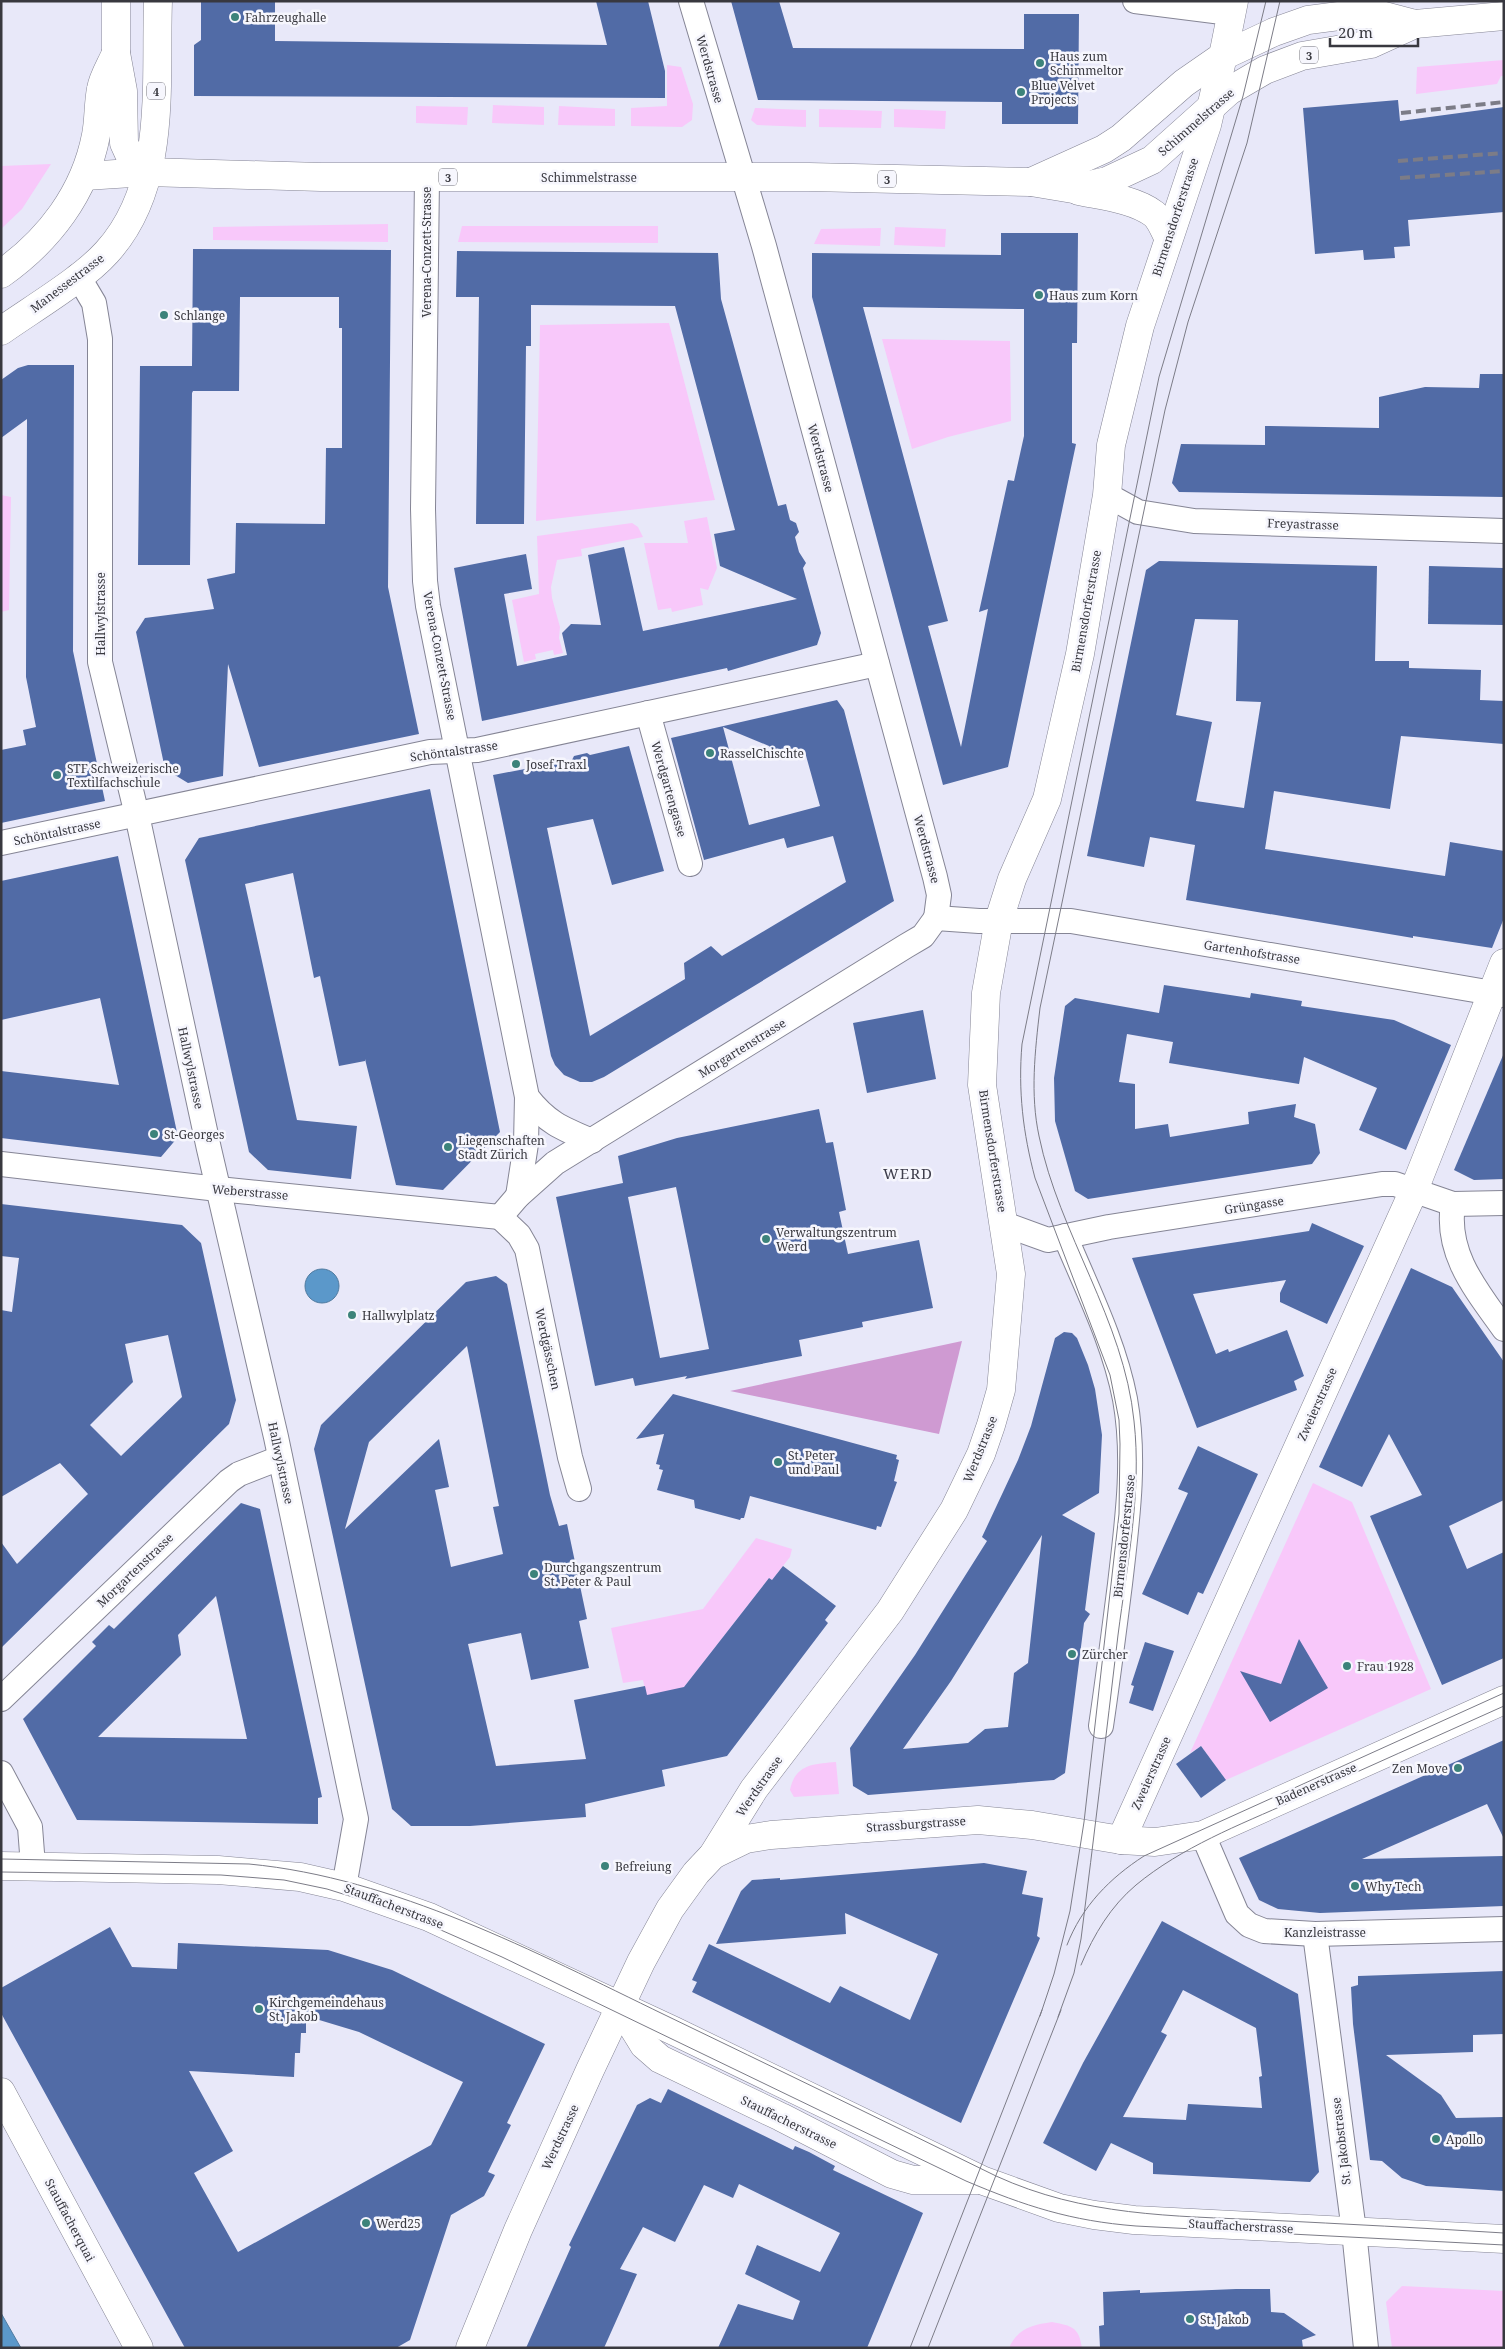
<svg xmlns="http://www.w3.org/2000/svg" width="1505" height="2349" font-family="'Noto Serif',serif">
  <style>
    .green { fill: #f8c8fa }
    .forest { fill: #cf9ad2 }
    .water { fill: #5b98ca; stroke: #507ba0 }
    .building { fill: #516ba6; fill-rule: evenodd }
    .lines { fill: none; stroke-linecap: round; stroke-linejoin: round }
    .minor-casing { stroke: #858595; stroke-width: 26 }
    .tertiary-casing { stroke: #858595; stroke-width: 29 }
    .secondary-casing { stroke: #858595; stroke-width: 29 }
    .primary-casing { stroke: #858595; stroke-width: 29 }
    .minor { stroke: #fff; stroke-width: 24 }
    .tertiary { stroke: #fff; stroke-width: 28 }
    .secondary { stroke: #fff; stroke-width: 28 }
    .primary { stroke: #fff; stroke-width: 28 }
    .tram { stroke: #7c7c87; stroke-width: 1 }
    .rail { stroke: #7c7c87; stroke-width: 4; stroke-dasharray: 10 5; stroke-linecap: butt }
    .poi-dot { fill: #3c837a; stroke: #f6f6fd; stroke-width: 2 }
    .labels { text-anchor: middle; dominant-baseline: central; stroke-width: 5; stroke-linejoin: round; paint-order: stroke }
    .shield { fill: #f6f6fd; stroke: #717178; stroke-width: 1 }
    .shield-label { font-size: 11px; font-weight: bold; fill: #38383f }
    .poi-label { font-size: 12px; fill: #38383f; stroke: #f6f6fd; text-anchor: start }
    .street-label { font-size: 12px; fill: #38383f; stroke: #f6f6fd }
    .quarter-label { font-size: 15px; letter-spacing: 1px; fill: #3e3e4c; stroke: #f6f6fd }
  </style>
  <rect width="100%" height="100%" fill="#e8e8f9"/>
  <g class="green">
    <polygon points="1504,60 1504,76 1501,76 1497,84 1416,94 1417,67"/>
    <polygon points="667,65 681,67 693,104 692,120 682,127 631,126 631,108 667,106"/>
    <polygon points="493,105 544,107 544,125 492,123"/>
    <polygon points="416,106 468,107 467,125 416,123"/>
    <polygon points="559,106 615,109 615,126 558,125"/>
    <polygon points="755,108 806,110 806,127 757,125 751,120"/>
    <polygon points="819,109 882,111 881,128 819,127"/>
    <polygon points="894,109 946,111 945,129 894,127"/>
    <polygon points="51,164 22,209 1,229 1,166"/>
    <polygon points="388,224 388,242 213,240 213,227"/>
    <polygon points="462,226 658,226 658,243 458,242"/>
    <polygon points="895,227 946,229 945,247 894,245"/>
    <polygon points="881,228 880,246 814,244 821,229"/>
    <polygon points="669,323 715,500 536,521 540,325"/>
    <polygon points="882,339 1010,341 1011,421 948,437 912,449"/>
    <polygon points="1,495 11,497 9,610 1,612"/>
    <polygon points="707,517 717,568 708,590 700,588 703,605 672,612 671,608 658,610 644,543 688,543 684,521"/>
    <polygon points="632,523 638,527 643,537 581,549 582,556 557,560 551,587 552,598 560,627 559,638 563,653 554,655 553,650 535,654 536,659 524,662 512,600 539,594 537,536"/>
    <polygon points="1313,1483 1352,1502 1431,1689 1226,1780 1201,1746 1190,1753"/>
    <polygon points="756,1538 792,1549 790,1557 772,1580 769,1578 684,1687 647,1699 643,1680 623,1683 611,1628 703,1609"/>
    <path d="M836,1762L839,1794L794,1797L790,1790C795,1764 814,1764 836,1762Z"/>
    <polygon points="1402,2286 1504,2291 1504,2348 1392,2348 1386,2302"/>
    <path d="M1052,2322C1071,2326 1079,2326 1082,2348H1009C1018,2328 1032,2325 1052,2322Z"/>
  </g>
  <polygon class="forest" points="962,1341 939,1434 730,1391"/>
  <g class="water">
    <circle cx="322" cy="1286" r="17"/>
    <polygon points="1,2313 21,2348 1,2348"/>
  </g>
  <g class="building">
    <polygon points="201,1 275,1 275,41 607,45 596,1 648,1 665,71 665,98 194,96 194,45 201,40"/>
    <polygon points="731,1 779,1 793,48 1024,49 1024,14 1079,14 1078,124 1002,124 1002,102 758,100"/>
    <polygon points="1398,100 1400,121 1504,107 1504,212 1408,220 1410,246 1394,247 1395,258 1364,260 1363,250 1315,254 1303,108"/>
    <path d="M1001,233H1078L1077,343H1072V443L1076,444L1008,767L943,785L812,297V253L1001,255ZM863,307L1024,309V436L1014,481L1008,480L979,612L988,609L961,747L928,626L948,621Z"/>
    <polygon points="193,249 391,250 388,587 419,734 259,767 228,664 223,776 188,783 165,769 136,632 145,618 214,609 207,579 235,573 236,523 325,524 326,448 342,448 342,328 339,328 339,297 240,297 239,391 193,391 192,393 190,565 138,565 140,366 192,366"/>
    <polygon points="457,251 718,253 721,299 778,506 786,504 790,520 796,523 799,532 795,537 799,552 806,563 803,568 821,633 817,645 728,671 727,668 482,721 454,568 526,554 532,589 504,594 517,666 567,655 562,633 571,624 601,625 588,555 624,547 643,631 797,599 720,566 714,534 735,530 675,306 531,305 531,346 526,346 524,524 476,524 479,297 456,297"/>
    <polygon points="28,365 74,365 73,651 105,801 1,823 1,750 26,745 23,730 36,727 26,677 27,419 1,438 1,380 18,368"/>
    <polygon points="1480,374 1504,374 1504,497 1179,492 1172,483 1181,444 1265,445 1265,426 1379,428 1379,397 1425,387 1479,388"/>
    <path d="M1159,561L1377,566L1375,661H1409V668L1481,670L1480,700L1504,701V744L1401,736L1390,809L1274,791L1265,849L1445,876L1450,842L1504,851V918L1492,948L1413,936V938L1186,900L1195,845L1150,837L1144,867L1087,856L1146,570ZM1195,619L1238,620L1236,701L1261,702L1244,808L1196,801L1212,722L1176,715Z"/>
    <polygon points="1429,566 1504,568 1504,625 1428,624"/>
    <path d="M837,700L844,710L894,901L604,1077L592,1082H580L564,1075L555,1065L551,1056L493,775L572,760L574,756L587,753L590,755L629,746L664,871L612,885L593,819L547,828L590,1036L685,979L684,963L711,946L722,956L846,882L833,836L787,848L784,838L704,860L671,738ZM723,727L769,746L781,758L805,752L820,806L749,825Z"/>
    <polygon points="430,789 500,1132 443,1190 396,1185 365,1059 365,1061 339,1066 320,976 314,978 293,873 245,884 297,1120 357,1126 351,1179 268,1170 249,1152 185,860 199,838"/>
    <polygon points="118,856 178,1137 161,1157 1,1138 1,1071 119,1085 100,998 1,1020 1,881"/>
    <polygon points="1164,985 1250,998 1251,993 1302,1001 1301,1006 1394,1020 1451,1045 1406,1150 1359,1130 1377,1088 1304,1057 1299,1084 1169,1063 1173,1042 1127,1034 1119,1082 1135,1084 1135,1129 1168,1124 1170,1137 1249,1124 1248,1112 1296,1104 1294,1117 1315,1124 1320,1153 1312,1164 1088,1199 1075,1191 1055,1121 1054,1078 1065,1006 1075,998 1159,1013"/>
    <polygon points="923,1010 936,1079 867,1093 853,1023"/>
    <polygon points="1504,1053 1504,1179 1474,1180 1454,1170"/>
    <path d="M819,1109L826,1143L833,1142L846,1210L839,1212L848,1254L919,1240L933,1308L862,1322L863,1327L799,1340L802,1356L685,1379L687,1376L635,1386L633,1378L595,1386L556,1197L623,1183L618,1156L677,1138ZM676,1187L709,1349L660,1358L628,1197Z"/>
    <path d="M1,1204L182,1225L201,1243L236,1400L229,1424L1,1648V1542L17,1564L88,1494L60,1463L1,1497V1310L12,1312L19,1258L1,1256ZM168,1335L182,1397L121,1456L90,1425L133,1382L125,1344Z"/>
    <polygon points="1312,1223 1364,1246 1327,1324 1280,1302 1280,1293 1286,1280 1193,1294 1216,1354 1228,1349 1229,1352 1287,1330 1304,1376 1294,1381 1297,1390 1197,1428 1132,1258 1309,1231"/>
    <polygon points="1411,1268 1452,1287 1504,1362 1504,1500 1449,1526 1467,1569 1504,1552 1504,1658 1442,1685 1370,1516 1422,1495 1389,1434 1362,1487 1319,1467"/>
    <path d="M496,1276L507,1284L550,1495L559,1526L567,1524L587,1619L579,1621L589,1668L531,1680L521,1633L468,1644L496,1766L586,1759L574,1700L645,1686L647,1695L684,1687L769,1578L772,1580L783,1566L836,1606L825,1620L828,1623L727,1756L662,1770L665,1786L585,1804L586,1817L470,1826H411L392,1809L314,1449L321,1425L466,1282ZM467,1346L499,1506L493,1507L503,1554L451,1567L435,1490L449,1487L439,1439L345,1529L369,1442Z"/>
    <path d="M1064,1332L1072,1333L1077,1338L1088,1365L1095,1389L1102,1435L1099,1493L1062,1515L1095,1533L1085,1610L1090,1614L1084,1623L1065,1773L1054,1780L868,1795L853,1786L850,1748L915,1655L987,1541L982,1537L1018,1460L1031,1426L1055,1338ZM1042,1535L1028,1663L1014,1673L1008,1727L985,1729L968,1743L903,1749L951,1681Z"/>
    <polygon points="673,1394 897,1455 896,1459 899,1460 894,1481 897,1482 881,1527 877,1526 876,1530 750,1496 744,1518 741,1518 740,1520 695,1508 694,1500 657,1490 663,1470 659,1469 660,1465 656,1464 664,1434 636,1439"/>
    <polygon points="1198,1446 1258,1474 1203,1594 1198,1592 1188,1615 1142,1594 1188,1493 1178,1489"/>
    <path d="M241,1503L260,1509L322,1797L318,1798V1824L77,1820L23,1719L96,1646L92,1642L109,1625L114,1629ZM216,1596L247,1739L98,1737L181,1655L178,1635Z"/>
    <polygon points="1299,1639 1328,1688 1270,1722 1240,1671 1281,1684"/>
    <polygon points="1145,1642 1174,1651 1153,1711 1129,1703 1134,1686 1131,1685"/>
    <polygon points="1504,1740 1504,1839 1487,1804 1362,1859 1504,1856 1504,1906 1320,1913 1278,1909 1259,1900 1239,1858"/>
    <polygon points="1201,1746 1226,1780 1201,1798 1176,1764"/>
    <polygon points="984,1863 1027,1871 1022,1894 1043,1898 1037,1936 1040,1938 961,2123 692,1992 697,1982 692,1980 709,1944 830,2003 840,1986 910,2020 938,1954 845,1913 846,1934 716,1944 741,1891 752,1880 780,1878 780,1880"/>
    <path d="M1162,1921L1298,1994L1319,2172L1310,2182L1153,2174V2163L1111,2143L1096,2171L1043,2143L1083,2063ZM1183,1990L1256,2028L1262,2076L1259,2077L1262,2108L1188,2104L1186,2120L1123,2117L1167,2035L1161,2032Z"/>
    <path d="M110,1927L132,1967L177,1969L178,1943L328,1950L392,1970L545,2044L507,2123L511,2125L488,2172L495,2175L484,2196L451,2215L410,2340L396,2348H185L1,2013V1988ZM306,2016L359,2032L463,2082L431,2145L238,2252L194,2173L233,2151L189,2071L294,2077L295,2053H300L301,2033H306Z"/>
    <polygon points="1504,1971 1504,2034 1473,2035 1473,2052 1386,2055 1441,2095 1456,2118 1504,2117 1504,2191 1426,2186 1402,2178 1382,2161 1370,2160 1353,2024 1351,1987 1358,1985 1358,1976"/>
    <polygon points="668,2089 793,2150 795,2146 809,2152 835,2166 833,2170 923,2213 867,2348 718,2348 738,2304 793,2320 800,2301 745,2274 757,2245 820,2272 840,2233 739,2184 733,2198 704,2185 675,2242 643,2227 620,2269 637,2274 604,2348 526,2348 571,2247 569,2245 637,2105 650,2098 661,2103"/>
    <polygon points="1236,2289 1270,2289 1271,2312 1284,2313 1316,2335 1302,2340 1303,2348 1100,2348 1099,2326 1104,2325 1103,2292 1140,2290 1140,2293"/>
  </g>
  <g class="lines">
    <defs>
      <g id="minor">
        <polyline points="691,1 764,246 935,877 939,895 936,918"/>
        <polyline points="1135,1 1230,13"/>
        <path d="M427,178L423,509L425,581L428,606L527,1097C547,1123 563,1129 592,1141"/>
        <polyline points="78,276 94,303 100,339 100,662 137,815 209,1149 276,1437 356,1819 344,1887"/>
        <polyline points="1107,495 1138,512 1194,521 1504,531"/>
        <polyline points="648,713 690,864"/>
        <polyline points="1,843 430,752 477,750 877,664"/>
        <polyline points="936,918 979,921 1071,921 1504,995"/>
        <polyline points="1,1164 218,1189 500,1217"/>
        <polyline points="518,1196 526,1144 527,1097"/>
        <path d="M1453,1204C1445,1254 1477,1291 1504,1329"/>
        <polyline points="500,1217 518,1196 555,1163 906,946 923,936 936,918"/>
        <polyline points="500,1217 519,1235 527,1249 570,1457 579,1489"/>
        <polyline points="1004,1224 1048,1240 1109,1227 1382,1184 1395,1184 1453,1204 1504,1203"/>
        <path d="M1065,1236C1087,1289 1114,1342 1125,1399C1136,1460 1127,1523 1120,1584C1114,1631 1108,1679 1101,1726"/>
        <polyline points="1,1699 229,1481 239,1474 280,1458"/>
        <polyline points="1,1773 30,1827 33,1866"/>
        <polyline points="1203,1835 1237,1914 1249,1925 1264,1931 1315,1934 1504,1929"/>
        <polyline points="1315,1934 1354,2231 1366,2348"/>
      </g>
      <g id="tertiary">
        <polyline points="1121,1840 1414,1190 1504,963"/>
        <polyline points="713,1855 746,1839 771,1835 978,1820 1032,1825 1121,1840 1155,1842 1203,1835 1504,1700"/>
        <polyline points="1,1866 218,1870 300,1877 344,1887 429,1917 674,2031 984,2181 1059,2208 1094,2215 1134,2220 1504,2239"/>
        <polyline points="621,2008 644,2045 660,2059 781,2117 892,2174 913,2180 978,2180"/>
        <polyline points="1,2092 139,2348"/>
        <polyline points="470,2348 518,2230 590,2070 641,1962 670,1909 696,1873 713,1855 754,1789 890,1611 954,1510 981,1454 991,1425 1001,1390 1011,1274 982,1085 986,993 999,920 1012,879 1047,799 1080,654 1107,495 1111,445 1140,326 1207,125 1223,56"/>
      </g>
      <polyline id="secondary" points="1223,56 1234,1"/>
      <g id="primary">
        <polyline points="116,1 116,53 123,91 124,143 129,154 147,172"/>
        <polyline points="85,176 147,172 321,177 809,177 1031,182 1073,189 1107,181 1152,160 1229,91 1265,70 1302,56 1371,44 1415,24"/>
        <polyline points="1031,182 1104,149 1121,138 1184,83 1223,56 1274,32 1308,20 1339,16 1377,14 1415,24 1504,16"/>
        <path d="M1079,191C1103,196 1134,199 1154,214C1161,220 1164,230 1168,237"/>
        <path d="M1,274C49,240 85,193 96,135C99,120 98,104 101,89C103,77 111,65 116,53"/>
        <path d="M1,331C32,309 83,279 107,252C168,185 155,84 158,1"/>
      </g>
    </defs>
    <use href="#minor" class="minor-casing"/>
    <use href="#tertiary" class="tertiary-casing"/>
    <use href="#secondary" class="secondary-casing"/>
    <use href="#primary" class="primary-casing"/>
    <use href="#minor" class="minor"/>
    <use href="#tertiary" class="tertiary"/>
    <use href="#secondary" class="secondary"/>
    <use href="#primary" class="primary"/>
    <g class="tram">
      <path d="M1,1859L249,1864C395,1878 535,1952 665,2015C775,2068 886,2122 996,2176C1083,2216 1172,2216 1266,2220C1345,2224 1424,2228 1504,2233"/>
      <path d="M1,1872L221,1875L284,1880L327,1889L359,1899L425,1923L502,1957L966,2181C1025,2206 1071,2221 1136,2226L1504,2245"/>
      <path d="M1067,1945C1082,1906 1110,1878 1144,1856L1504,1693"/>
      <path d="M1081,1965C1094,1934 1111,1906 1136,1885C1182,1847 1239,1825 1293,1801C1363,1769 1433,1738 1504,1706"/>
      <path d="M1040,2016L1054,1974L1070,1911L1084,1822L1119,1514L1120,1444L1119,1420L1110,1375L1035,1178C1023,1133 1018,1091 1022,1044L1159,377L1243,96L1266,1"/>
      <path d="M1058,2017L1074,1973L1081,1939C1094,1837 1106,1736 1118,1635C1127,1565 1142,1492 1134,1421C1124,1320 1059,1234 1039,1136C1030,1094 1035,1051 1040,1008L1165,410L1188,322L1247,143L1280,1"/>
      <polyline points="910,2348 1042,2010"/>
      <polyline points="928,2348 1061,2010"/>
    </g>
    <g class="rail">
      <polyline points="1401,113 1504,102"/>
      <polyline points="1398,161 1504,153"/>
      <polyline points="1400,178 1504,171"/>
    </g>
  </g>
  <g class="poi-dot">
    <circle cx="235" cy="17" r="5"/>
    <circle cx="1040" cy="63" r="5"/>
    <circle cx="1021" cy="92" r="5"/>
    <circle cx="1039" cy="295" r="5"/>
    <circle cx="164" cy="315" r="5"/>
    <circle cx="710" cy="753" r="5"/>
    <circle cx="516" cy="764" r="5"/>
    <circle cx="57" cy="775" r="5"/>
    <circle cx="154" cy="1134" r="5"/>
    <circle cx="448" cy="1147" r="5"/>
    <circle cx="766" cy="1239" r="5"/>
    <circle cx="352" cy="1315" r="5"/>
    <circle cx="778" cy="1462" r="5"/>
    <circle cx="534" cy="1574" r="5"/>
    <circle cx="1072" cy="1654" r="5"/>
    <circle cx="1347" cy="1666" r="5"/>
    <circle cx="1458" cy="1768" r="5"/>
    <circle cx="605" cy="1866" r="5"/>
    <circle cx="1355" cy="1886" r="5"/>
    <circle cx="259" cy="2009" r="5"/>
    <circle cx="1436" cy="2139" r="5"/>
    <circle cx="366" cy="2223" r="5"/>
    <circle cx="1190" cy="2319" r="5"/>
  </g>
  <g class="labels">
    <g class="shield">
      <rect x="1300" y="46.5" width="18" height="17" rx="4"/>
      <rect x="147" y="82.5" width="18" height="17" rx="4"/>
      <rect x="439" y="168.5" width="18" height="17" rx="4"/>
      <rect x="878" y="170.5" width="18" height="17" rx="4"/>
    </g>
    <g class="shield-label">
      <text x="1309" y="55">3</text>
      <text x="156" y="91">4</text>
      <text x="448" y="177">3</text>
      <text x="887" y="179">3</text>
    </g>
    <g class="poi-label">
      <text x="245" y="17">Fahrzeughalle</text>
      <text x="1050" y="56">Haus zum<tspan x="1050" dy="14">Schimmeltor</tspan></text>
      <text x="1031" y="85">Blue Velvet<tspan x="1031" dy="14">Projects</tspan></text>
      <text x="1049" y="295">Haus zum Korn</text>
      <text x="174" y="315">Schlange</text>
      <text x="720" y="753">RasselChischte</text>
      <text x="526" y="764">Josef Traxl</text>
      <text x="67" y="768">STF Schweizerische<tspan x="67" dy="14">Textilfachschule</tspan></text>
      <text x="164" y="1134">St-Georges</text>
      <text x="458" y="1140">Liegenschaften<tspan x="458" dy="14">Stadt Zürich</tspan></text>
      <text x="776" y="1232">Verwaltungszentrum<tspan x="776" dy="14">Werd</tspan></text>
      <text x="362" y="1315">Hallwylplatz</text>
      <text x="788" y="1455">St. Peter<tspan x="788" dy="14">und Paul</tspan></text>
      <text x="544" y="1567">Durchgangszentrum<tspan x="544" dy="14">St. Peter &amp; Paul</tspan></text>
      <text x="1082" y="1654">Zürcher</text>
      <text x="1357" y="1666">Frau 1928</text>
      <text x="1448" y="1768" text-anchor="end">Zen Move</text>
      <text x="615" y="1866">Befreiung</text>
      <text x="1365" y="1886">Why Tech</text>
      <text x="269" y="2002">Kirchgemeindehaus<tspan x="269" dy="14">St. Jakob</tspan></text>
      <text x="1446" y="2139">Apollo</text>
      <text x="376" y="2223">Werd25</text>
      <text x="1200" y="2319">St. Jakob</text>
    </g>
    <g class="street-label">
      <text transform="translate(710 69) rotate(74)">Werdstrasse</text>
      <text transform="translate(1196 122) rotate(-41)">Schimmelstrasse</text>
      <text x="589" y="177">Schimmelstrasse</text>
      <text transform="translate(1175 217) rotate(-72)">Birmensdorferstrasse</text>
      <text transform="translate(426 252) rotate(-90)">Verena-Conzett-Strasse</text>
      <text transform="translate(67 283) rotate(-37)">Manessestrasse</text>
      <text transform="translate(821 458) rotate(75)">Werdstrasse</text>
      <text transform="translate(1303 524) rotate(2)">Freyastrasse</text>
      <text transform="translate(1086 611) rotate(-80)">Birmensdorferstrasse</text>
      <text transform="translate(100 614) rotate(-90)">Hallwylstrasse</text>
      <text transform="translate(440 656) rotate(79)">Verena-Conzett-Strasse</text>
      <text transform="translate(454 751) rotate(-8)">Schöntalstrasse</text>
      <text transform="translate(669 789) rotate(74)">Werdgartengasse</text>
      <text transform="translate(57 832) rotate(-12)">Schöntalstrasse</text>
      <text transform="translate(927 849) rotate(75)">Werdstrasse</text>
      <text transform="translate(1252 952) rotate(9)">Gartenhofstrasse</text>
      <text transform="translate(742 1048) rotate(-32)">Morgartenstrasse</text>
      <text transform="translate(191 1068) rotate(78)">Hallwylstrasse</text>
      <text transform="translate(993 1151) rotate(81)">Birmensdorferstrasse</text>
      <text transform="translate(250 1192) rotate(5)">Weberstrasse</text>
      <text transform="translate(1254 1205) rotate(-9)">Grüngasse</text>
      <text transform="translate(548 1349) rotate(78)">Werdgässchen</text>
      <text transform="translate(1317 1404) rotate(-66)">Zweierstrasse</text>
      <text transform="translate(980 1449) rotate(-68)">Werdstrasse</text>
      <text transform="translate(281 1463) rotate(78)">Hallwylstrasse</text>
      <text transform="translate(1124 1536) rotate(-84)">Birmensdorferstrasse</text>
      <text transform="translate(135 1570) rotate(-44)">Morgartenstrasse</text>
      <text transform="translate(1151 1773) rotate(-66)">Zweierstrasse</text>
      <text transform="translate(1316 1784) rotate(-24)">Badenerstrasse</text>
      <text transform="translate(759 1786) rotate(-55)">Werdstrasse</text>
      <text transform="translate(916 1824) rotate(-4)">Strassburgstrasse</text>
      <text transform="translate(394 1906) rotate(21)">Stauffacherstrasse</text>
      <text x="1325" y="1932">Kanzleistrasse</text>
      <text transform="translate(789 2122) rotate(26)">Stauffacherstrasse</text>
      <text transform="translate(560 2137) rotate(-65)">Werdstrasse</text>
      <text transform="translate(1341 2141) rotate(-97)">St. Jakobstrasse</text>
      <text transform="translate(70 2220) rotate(62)">Stauffacherquai</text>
      <text transform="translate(1241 2226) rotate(3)">Stauffacherstrasse</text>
    </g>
    <g class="quarter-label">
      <text x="908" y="1173">WERD</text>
    </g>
  </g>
  <rect width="1505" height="2349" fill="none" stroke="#38383f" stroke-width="5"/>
  <path d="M1330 38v8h88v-8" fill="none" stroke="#38383f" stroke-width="2.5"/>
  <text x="1338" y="38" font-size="15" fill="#38383f" stroke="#f6f6fd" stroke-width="4" paint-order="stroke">20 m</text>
</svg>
